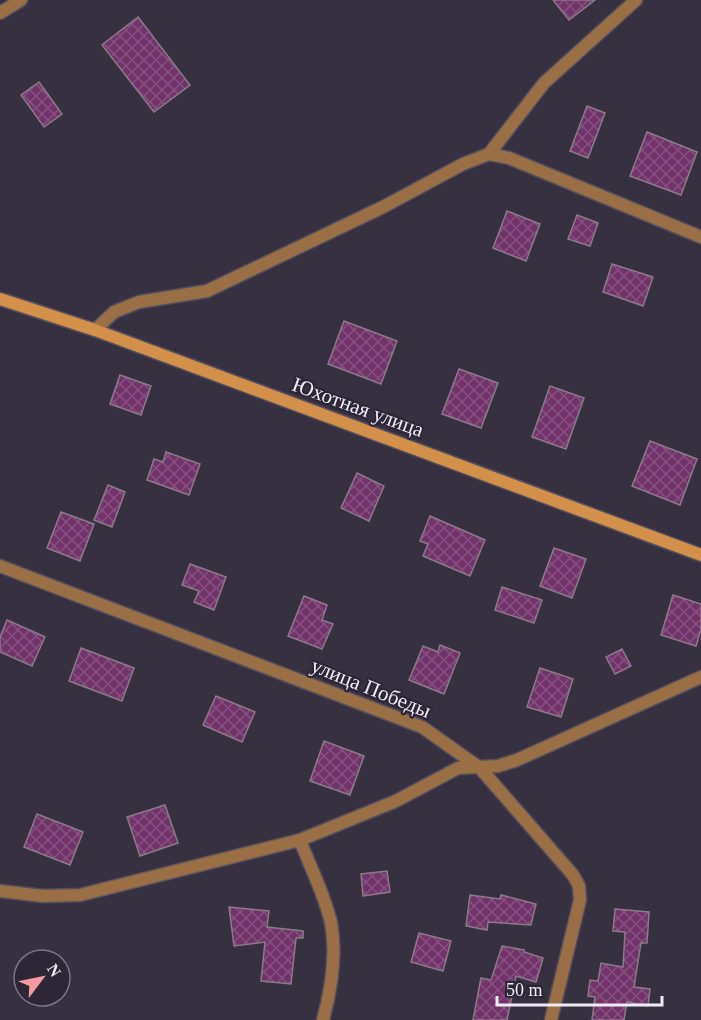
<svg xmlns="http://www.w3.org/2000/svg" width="701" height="1020" viewBox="0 0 701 1020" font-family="'Times New Roman',serif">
  <defs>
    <pattern id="building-cross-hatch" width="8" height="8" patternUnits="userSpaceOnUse" patternTransform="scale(1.5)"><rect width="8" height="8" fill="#72336a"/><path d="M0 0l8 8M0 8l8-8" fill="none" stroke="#865180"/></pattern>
  </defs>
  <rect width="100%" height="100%" fill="#363040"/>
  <g fill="url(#building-cross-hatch)" stroke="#8b7a88" stroke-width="1.5">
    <path d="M553,0H595L569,20Z"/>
    <path d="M138,17L190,85L154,112L102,45Z"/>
    <path d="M39,82L62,114L44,127L21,95Z"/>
    <path d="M587,106L605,113L588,158L570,151Z"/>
    <path d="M647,132L697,152L681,195L630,176Z"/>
    <path d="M507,211L540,224L526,261L493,248Z"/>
    <path d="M577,215L598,223L590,246L568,239Z"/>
    <path d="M612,264L653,277L643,306L603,292Z"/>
    <path d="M344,321L397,341L381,384L328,364Z"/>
    <path d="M459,369L498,383L481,428L442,414Z"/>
    <path d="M120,375L151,386L141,415L110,404Z"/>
    <path d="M550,386L584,398L566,449L532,437Z"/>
    <path d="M650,441L697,459L680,505L632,486Z"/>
    <path d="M166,452L200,464L189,495L147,480L154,459L163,462Z"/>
    <path d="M357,473L384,486L369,521L341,508Z"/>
    <path d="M108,485L125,492L112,527L94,520Z"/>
    <path d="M61,512L94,524L80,561L47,548Z"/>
    <path d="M430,516L485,540L470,576L423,556L428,544L420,541Z"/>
    <path d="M554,548L586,559L572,598L540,586Z"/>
    <path d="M190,564L226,577L214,610L194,602L199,591L182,585Z"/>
    <path d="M502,587L542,600L534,623L495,610Z"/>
    <path d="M673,595L701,604V629L696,646L661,635Z"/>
    <path d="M304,596L327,605L322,620L333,624L322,649L288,636Z"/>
    <path d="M7,620L45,637L32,666L0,652V637Z"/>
    <path d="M440,645L460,653L444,694L409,680L423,646L438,652Z"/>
    <path d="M81,648L134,668L122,701L69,681Z"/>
    <path d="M622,649L631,666L615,674L606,657Z"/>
    <path d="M540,668L573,679L561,717L527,707Z"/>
    <path d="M216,696L255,712L242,742L203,725Z"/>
    <path d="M324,741L364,756L350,795L310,781Z"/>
    <path d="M165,805L178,843L140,856L127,817Z"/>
    <path d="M37,814L83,832L70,865L24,847Z"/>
    <path d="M387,871L390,892L363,896L361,874Z"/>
    <path d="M470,895L500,899L501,895L536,904L531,925L488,922L487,930L466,926Z"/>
    <path d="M229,907L269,911L267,927L303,931V938H296L291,984L261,981L265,942L234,946Z"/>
    <path d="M615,909L649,912L647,943H641L634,987L650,989L648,1006L627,1002L624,1020H592L595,997L588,996L590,980L598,981L601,963L623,967L625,932L613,931Z"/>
    <path d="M419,933L451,941L443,971L411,962Z"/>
    <path d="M502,946L524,950V952L543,958L536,982L516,976L507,1020H473L481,978L491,980Z"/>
  </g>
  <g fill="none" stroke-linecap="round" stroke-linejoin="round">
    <defs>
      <g id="street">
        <path d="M0,13L21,0"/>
        <path d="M489,154L544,83L636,0"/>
        <path d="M95,330L114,312L139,302L207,291L383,207L463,164L489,154L509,158L701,237"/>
        <path d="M0,566L422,727L480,768L573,875L579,886L580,900L551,1020"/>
        <path d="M300,840C310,867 325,895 331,923C337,954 331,990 323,1020"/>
        <path d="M0,891L43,896L80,895L300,840L396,801L458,768L498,766L517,760L701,677"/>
      </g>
      <path id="secondary" d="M0,299L95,330L701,555"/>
    </defs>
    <use href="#street" stroke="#544e5d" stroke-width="15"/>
    <use href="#secondary" stroke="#544e5d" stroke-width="15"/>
    <use href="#street" stroke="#9a6f46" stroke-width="12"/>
    <use href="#secondary" stroke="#d3904b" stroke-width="12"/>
  </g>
  <g text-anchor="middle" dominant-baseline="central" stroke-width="4.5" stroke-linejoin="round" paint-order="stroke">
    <g font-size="21" fill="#efebf6" stroke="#2c2636">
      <text transform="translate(358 407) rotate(20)">Юхотная улица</text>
      <text transform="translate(371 688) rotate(22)">улица Победы</text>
    </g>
  </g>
  <g transform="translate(42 978) rotate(58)"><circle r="28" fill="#2c2636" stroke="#7a7583" stroke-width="1.5"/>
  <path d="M0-4.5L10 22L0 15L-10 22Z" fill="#f49aa1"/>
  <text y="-9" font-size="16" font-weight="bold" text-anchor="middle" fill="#efebf6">N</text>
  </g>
  <path d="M497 996v9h165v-9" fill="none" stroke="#efebf6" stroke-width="3"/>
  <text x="506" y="996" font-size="18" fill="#efebf6" stroke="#2c2636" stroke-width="4.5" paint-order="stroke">50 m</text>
</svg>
